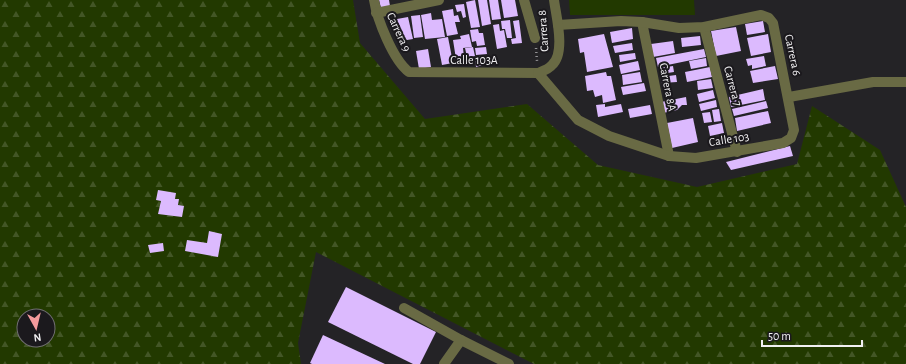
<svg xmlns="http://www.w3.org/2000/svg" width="906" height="364" viewBox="0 0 906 364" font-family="'Alegreya Sans',sans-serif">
  <defs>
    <pattern id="forest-firs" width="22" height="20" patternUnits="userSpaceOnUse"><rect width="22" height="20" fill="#223900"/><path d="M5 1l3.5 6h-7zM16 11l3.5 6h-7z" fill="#435626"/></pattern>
  </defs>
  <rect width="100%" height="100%" fill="#242326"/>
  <path fill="url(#forest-firs)" fill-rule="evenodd" d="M0,0H353L360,43L425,119L527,104L598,165L697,187L797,164L812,106L880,150L906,207V364H534L316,252L298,343L301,364H0ZM24,316H48V340H24Z"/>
  <path fill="#223900" d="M569,0H694L695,15H570Z"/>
  <g fill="#dcbafe">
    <path d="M379,0H389L390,6L381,8Z"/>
    <path d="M475,0L480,27L471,28L466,2Z"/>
    <path d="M478,0H487L491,24L482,26Z"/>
    <path d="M489,0H498L501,19L492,20Z"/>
    <path d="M501,0H515L518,16L504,18Z"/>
    <path d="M464,4L466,17L463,18L461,11L457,12L455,5Z"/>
    <path d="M453,9L454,16L458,15L460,22H455L458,34L447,36L442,11Z"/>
    <path d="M431,13L432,20L442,19L445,37L425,39L421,15Z"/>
    <path d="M420,15L423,37L414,38L411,16Z"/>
    <path d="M408,17L413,39L401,41L397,19Z"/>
    <path d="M510,20L512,38H507L505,29H502L501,21Z"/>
    <path d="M519,20L522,43L512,44L511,39L516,38L513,21Z"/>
    <path d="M763,21L765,32L747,35L745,24Z"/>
    <path d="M499,24L500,31L504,30L507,47L497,49L493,25Z"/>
    <path d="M736,27L741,51L716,56L711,31Z"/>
    <path d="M632,28L633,39L612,43L610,32Z"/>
    <path d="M478,29L479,33H483L485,45L477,46L476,41L472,42L470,30Z"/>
    <path d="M469,34L472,47L463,48L464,57L456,59L453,40L461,39L460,36Z"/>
    <path d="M604,34L613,67L587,72L584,52L580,53L578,39Z"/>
    <path d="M768,34L771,52L751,56L747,38Z"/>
    <path d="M700,36L701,45L682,47L681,38Z"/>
    <path d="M448,37L453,63L442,65L437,39Z"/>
    <path d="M673,41L675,53L653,57L651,44Z"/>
    <path d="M632,43L633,50L615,53L613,46Z"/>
    <path d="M473,47L475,56L467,57L465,48Z"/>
    <path d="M486,47L487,54L476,55L475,48Z"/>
    <path d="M428,49L431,67L419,69L416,51Z"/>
    <path d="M704,49L706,57L658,67L656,58Z"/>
    <path d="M635,53L636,59L620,62L619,55Z"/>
    <path d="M481,56L479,62L482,61V65L476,67L475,57Z"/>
    <path d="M764,56L766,66L752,69V65L748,66L746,59Z"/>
    <path d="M706,58L707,66L691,69L689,61Z"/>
    <path d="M638,61L640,70L621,74L619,65Z"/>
    <path d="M673,66L674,72L661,74L660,68Z"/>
    <path d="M775,66L778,79L753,83L750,71Z"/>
    <path d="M710,67L712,77L687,82L685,72Z"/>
    <path d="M606,72L607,76H611L616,100L603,103L602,95L595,97L593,90L587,91L585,76Z"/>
    <path d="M640,72L642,82L623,85L622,75Z"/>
    <path d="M676,75L677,82L662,83L661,77Z"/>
    <path d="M711,79L713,88L698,90L697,81Z"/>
    <path d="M644,83L646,91L623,95L621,87Z"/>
    <path d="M763,89L765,100L731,107L729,97Z"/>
    <path d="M713,90L715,98L699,102L697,94Z"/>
    <path d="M686,97L687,105H682L677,110L663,113L661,102Z"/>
    <path d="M716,100L717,107L701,111L699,104Z"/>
    <path d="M766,101L768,108L734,116L732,109Z"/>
    <path d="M605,104V107L621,104L623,112L598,117L596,105Z"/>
    <path d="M650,105L652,114L630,118L628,109Z"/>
    <path d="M719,109L721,121L714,122L712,110Z"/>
    <path d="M768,111L771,123L737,131L735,118Z"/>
    <path d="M710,112L712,122L704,123L702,113Z"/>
    <path d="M693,118L698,142L672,148L667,123Z"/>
    <path d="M722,123L724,133L710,136L708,126Z"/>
    <path d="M790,146L793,156L731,170L726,162Z"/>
    <path d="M158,190L176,193L175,199H179L178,205L184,206L182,217L158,214L161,201L156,200Z"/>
    <path d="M209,231L222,234L218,257L185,251L187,240L207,243Z"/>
    <path d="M163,243L164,251L150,253L148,245Z"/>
    <path d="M346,287L436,332L420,364H413L328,322Z"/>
    <path d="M323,335L385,364H312L310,363Z"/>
  </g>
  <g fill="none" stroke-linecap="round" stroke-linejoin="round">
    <path stroke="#939295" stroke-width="2.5" stroke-dasharray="1 3" stroke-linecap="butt" d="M536,48L537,61"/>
    <g stroke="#696a44" stroke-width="10">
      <path d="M374,0C377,19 393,60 409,72L538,73"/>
      <path d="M524,0L535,38"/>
      <path d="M376,13L439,0"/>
      <path d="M642,22L669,156"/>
      <path d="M704,27L737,152"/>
      <path d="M538,73L578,120L609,136L669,156L696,158L783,143L791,138L794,130L773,23L769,18L761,15L704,27L679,28L642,22L621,21L558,25"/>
      <path d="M538,73C543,71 549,69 552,65C566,53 556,16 554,0"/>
      <path d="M789,97L873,82H906"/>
      <path d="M404,308L461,340L509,364"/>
      <path d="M444,364L461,340"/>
    </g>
  </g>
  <g text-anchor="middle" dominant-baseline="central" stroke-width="4" stroke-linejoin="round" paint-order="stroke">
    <g font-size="12" fill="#f1f0f2" stroke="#1b191d">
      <text transform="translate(543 31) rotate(-94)">Carrera 8</text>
      <text transform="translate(399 32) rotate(65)">Carrera 9</text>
      <text transform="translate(793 55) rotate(78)">Carrera 6</text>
      <text x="474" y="60">Calle 103A</text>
      <text transform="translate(733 86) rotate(75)">Carrera 7</text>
      <text transform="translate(668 87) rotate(79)">Carrera 8A</text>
      <text transform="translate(729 139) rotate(-9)">Calle 103</text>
    </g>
  </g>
  <g transform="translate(36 328) rotate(172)"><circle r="19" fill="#1b191d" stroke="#716f72"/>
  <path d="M0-3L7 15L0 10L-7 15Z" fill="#f59b9c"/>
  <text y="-6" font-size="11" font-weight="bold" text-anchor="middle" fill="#f1f0f2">N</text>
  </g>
  <path d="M762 340v6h100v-6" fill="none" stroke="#f1f0f2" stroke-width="2"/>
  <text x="768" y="340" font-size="12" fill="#f1f0f2" stroke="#1b191d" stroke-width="3" paint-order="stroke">50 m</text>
</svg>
